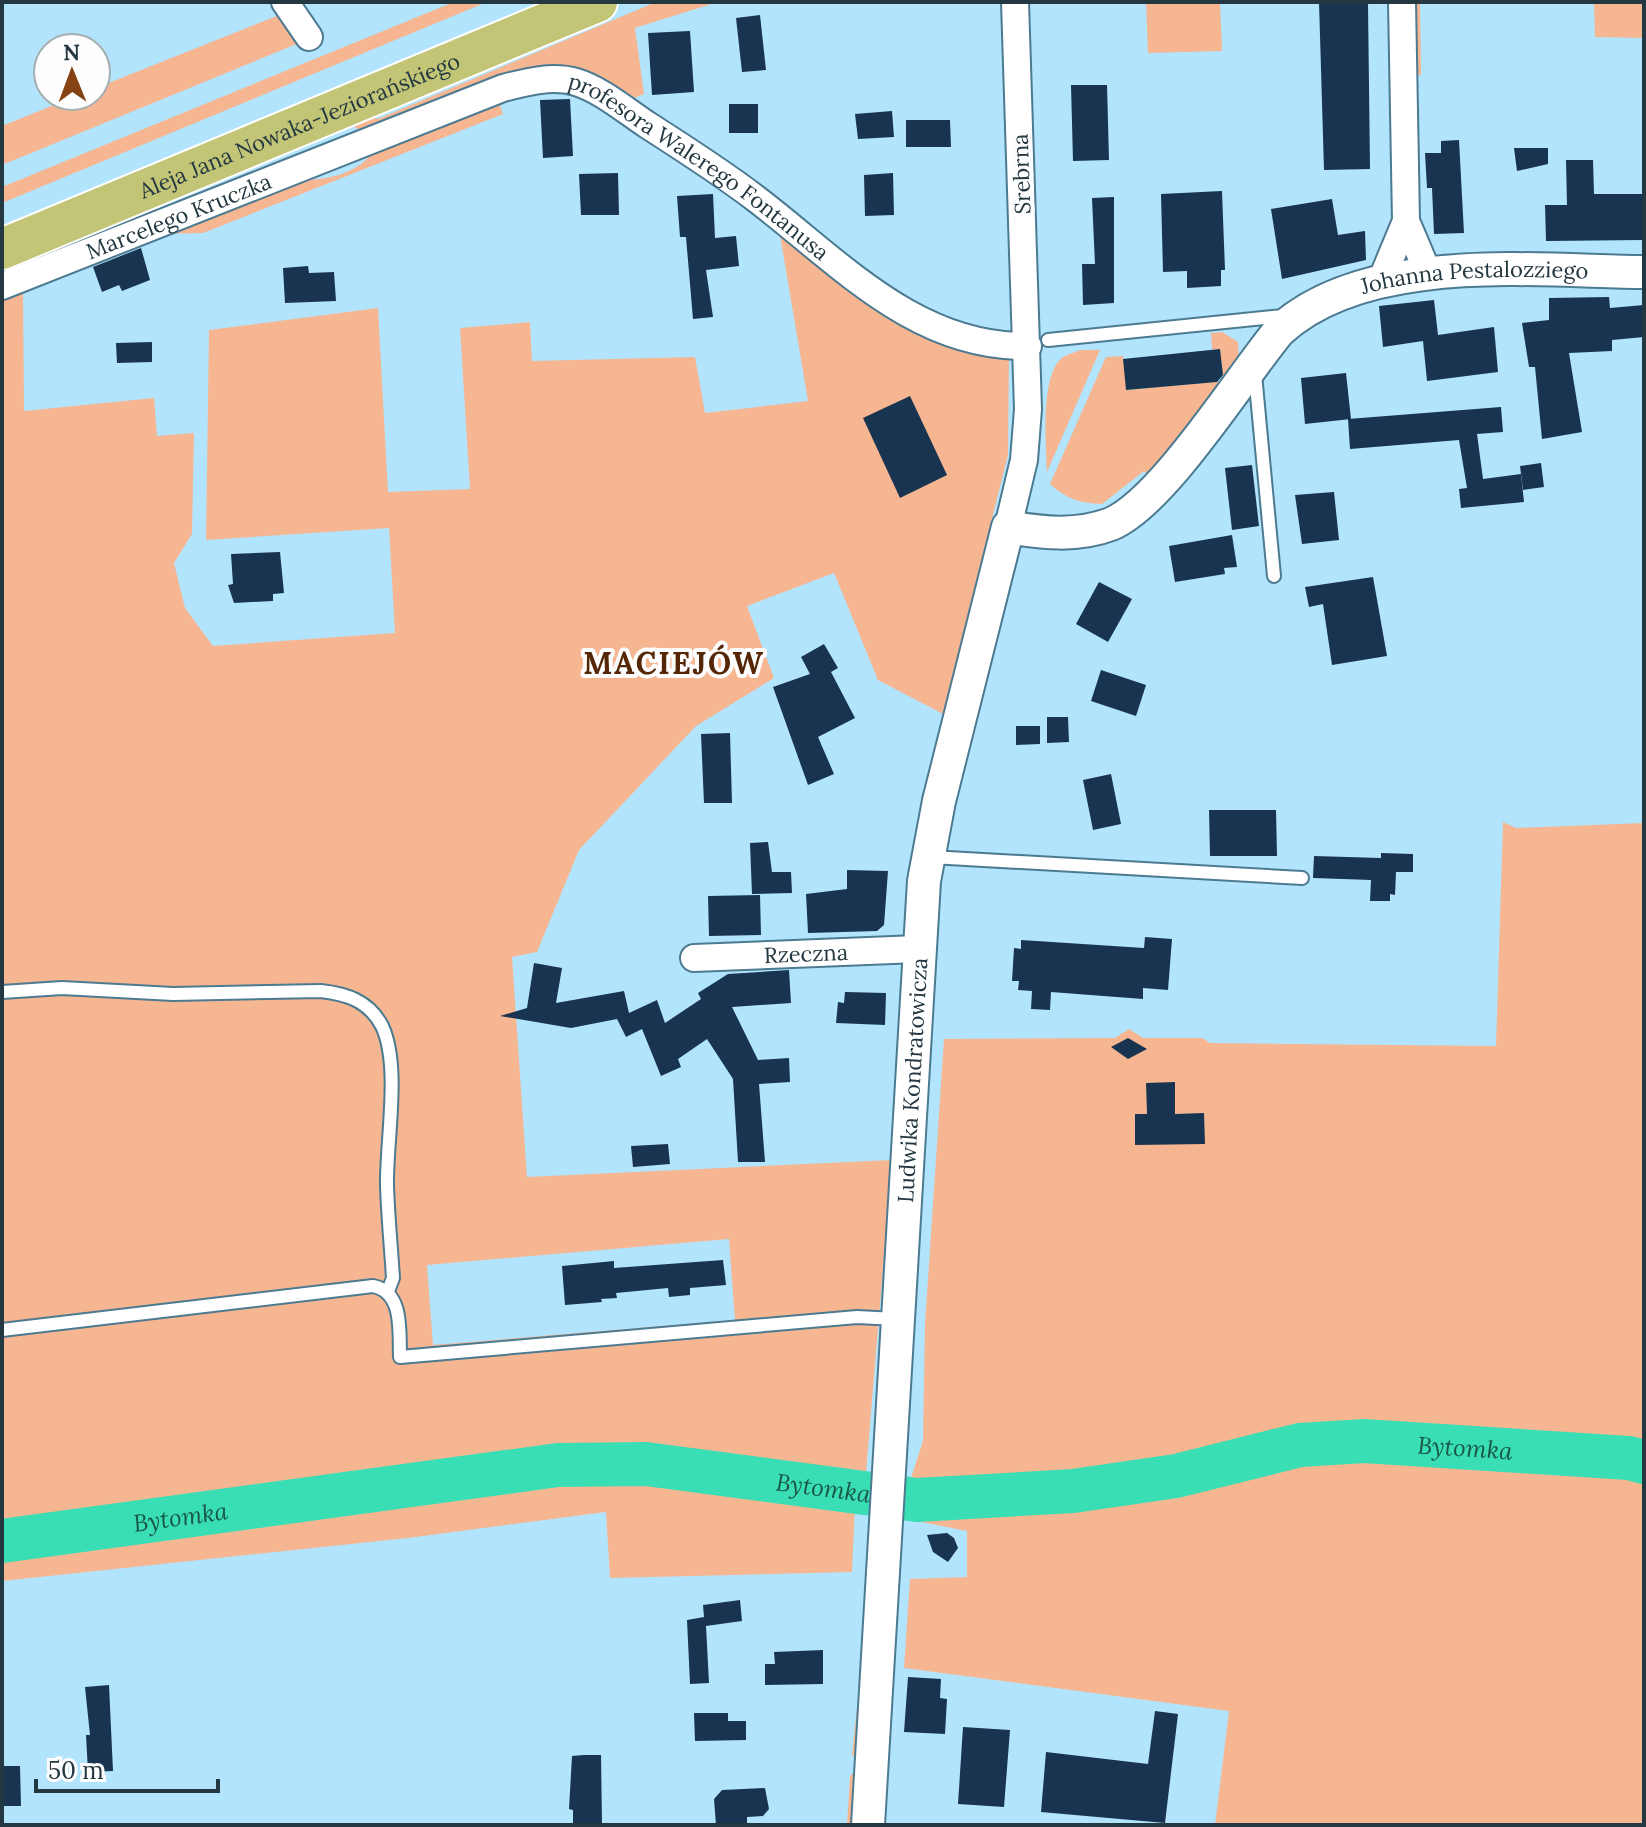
<svg xmlns="http://www.w3.org/2000/svg" width="1646" height="1827" viewBox="0 0 1646 1827" font-family="Lora,serif">
  <rect width="100%" height="100%" fill="#b3e4fd"/>
  <g fill="#f6b691" fill-rule="evenodd">
    <path d="M454,2H487L2,203V187Z"/>
    <path d="M656,2H718L635,28L644,94L626,101L579,76L368,136L352,125L375,116L378,119Z"/>
    <path d="M1146,2H1220L1222,51L1148,53Z"/>
    <path d="M1412,2H1420L1421,75L1414,76Z"/>
    <path d="M1594,2H1644V38L1595,37Z"/>
    <path d="M279,15L299,43L2,165V126L76,96H96V88Z"/>
    <path d="M498,100L503,114L203,233L157,234L301,180C329,180 360,173 375,149Z"/>
    <path d="M780,235L869,300L1009,356L1008,455L943,714L878,680L834,573L747,606L774,678L696,726L579,850L537,952L512,957L527,1177L892,1160L866,1473L632,1449H584L152,1511L2,1527V296L23,286L24,411L154,398L157,436L194,433L192,534L174,563L185,608L213,646L395,633L389,528L206,540L209,330L378,308L388,492L470,489L460,328L530,322L532,361L695,357L705,413L808,401ZM729,1239L735,1320L433,1345L427,1265Z"/>
    <path d="M1222,332L1238,342L1239,362L1149,477L1144,471L1102,504C1079,503 1067,499 1050,484L1106,357L1123,356L1127,390L1223,381L1220,350L1212,349L1211,333Z"/>
    <path d="M1081,350H1100L1047,472C1046,444 1041,384 1058,362C1063,355 1073,353 1081,350Z"/>
    <path d="M1503,822L1516,828L1644,823V1447L1574,1433L1349,1422L1276,1431L1132,1464L1015,1484H909L923,1441L925,1324L944,1039L1115,1038L1129,1029L1143,1038H1202L1210,1043L1496,1046Z"/>
    <path d="M1383,1457L1579,1470L1644,1480V1825H1215L1229,1711L904,1668L910,1579L967,1577V1531L911,1520V1512L1080,1503L1161,1491L1295,1461Z"/>
    <path d="M653,1478L855,1503L852,1572L610,1578L606,1512L408,1538L2,1581V1553L382,1506L537,1481Z"/>
    <path d="M861,1668L859,1755L852,1756Z"/>
    <path d="M853,1773L857,1825H847L850,1776Z"/>
  </g>
  <g fill="none" stroke-linecap="round" stroke-linejoin="round">
    <path stroke="#3adeb4" stroke-width="44" id="s1" d="M2,1541L558,1465L646,1464L917,1500L1073,1491L1176,1476L1300,1445L1364,1441L1629,1458L1644,1462"/>
  </g>
  <g fill="#183450">
    <path d="M1319,2L1368,4L1370,169L1324,170Z"/>
    <path d="M760,15L766,70L742,72L736,18Z"/>
    <path d="M690,31L694,92L652,95L648,33Z"/>
    <path d="M1071,85H1107L1109,160L1073,161Z"/>
    <path d="M570,99L573,156L543,158L540,100Z"/>
    <rect x="729" y="104" width="29" height="29"/>
    <path d="M892,111L894,137L858,139L855,114Z"/>
    <path d="M906,120H950L951,147H906Z"/>
    <path d="M1459,140L1464,233L1434,234L1432,188H1427L1425,153H1441V141Z"/>
    <path d="M1514,148H1548V164L1517,171Z"/>
    <path d="M1566,160H1593L1594,194H1644V240L1546,241L1545,205H1567Z"/>
    <path d="M618,173L619,215H581L579,174Z"/>
    <path d="M893,173L894,215L865,216L864,175Z"/>
    <path d="M1222,191L1225,270H1221V286L1187,288V271L1163,272L1161,194Z"/>
    <path d="M713,194L715,238L736,236L739,266L706,270L713,317L693,319L686,237H680L677,196Z"/>
    <path d="M1114,197V303L1083,305L1082,264H1095L1092,198Z"/>
    <path d="M1332,199L1338,235L1365,231L1366,260L1282,279L1271,209Z"/>
    <path d="M141,248L150,280L122,291L119,285L102,292L93,267Z"/>
    <path d="M308,266L309,273L334,272L336,301L285,303L283,268Z"/>
    <path d="M1609,297L1610,308L1644,305V337L1612,340V351L1569,353L1582,432L1542,439L1535,367H1529L1522,323L1549,320V298Z"/>
    <path d="M1434,300L1438,335L1494,327L1498,372L1427,381L1423,341L1383,347L1379,306Z"/>
    <path d="M152,342V362L117,363L116,343Z"/>
    <path d="M1220,349L1223,375L1217,382L1126,390L1123,359Z"/>
    <path d="M1346,373L1351,419L1305,424L1301,378Z"/>
    <path d="M910,396L947,475L900,498L863,418Z"/>
    <path d="M1501,407L1503,432L1477,434L1483,479L1521,474L1524,502L1461,508L1459,489L1467,488L1459,440L1350,449L1348,419Z"/>
    <path d="M1541,463L1544,487L1523,490L1520,466Z"/>
    <path d="M1252,465L1259,526L1232,530L1225,468Z"/>
    <path d="M1334,492L1339,540L1302,544L1295,495Z"/>
    <path d="M1232,535L1237,567L1224,568L1225,574L1175,582L1169,546Z"/>
    <path d="M280,552L284,593L273,594V601L234,603L228,585L233,584L231,554Z"/>
    <path d="M1373,577L1387,656L1332,665L1323,604L1309,607L1305,587Z"/>
    <path d="M1099,582L1132,599L1108,642L1076,624Z"/>
    <path d="M824,644L838,668L831,672L855,718L818,737L834,774L808,785L773,687L810,674L801,657Z"/>
    <path d="M1101,670L1146,685L1136,716L1091,701Z"/>
    <path d="M1047,717H1068L1069,742L1047,743Z"/>
    <path d="M1016,726H1040V744L1016,745Z"/>
    <path d="M730,733L732,803H704L701,734Z"/>
    <path d="M1111,774L1121,824L1093,830L1083,780Z"/>
    <path d="M1209,810H1276L1277,856H1210Z"/>
    <path d="M768,842L772,872H791L792,893L752,894L750,843Z"/>
    <path d="M1381,853L1413,854V872H1396L1395,895L1390,894V901H1370L1371,880L1313,878L1314,856L1381,858Z"/>
    <path d="M847,870L888,871L884,925L877,931L808,933L806,894L847,889Z"/>
    <path d="M760,895L761,935L709,936L708,896Z"/>
    <path d="M1145,937L1172,939L1168,990L1143,988V999L1051,992L1050,1010L1031,1009L1032,991L1018,990L1019,981H1012L1014,948L1021,949V940L1144,948Z"/>
    <path d="M534,963L562,968L556,1003L624,991L629,1013L657,1000L665,1023L701,999L698,993L728,974L789,970L791,1003L732,1007L758,1060L789,1058L790,1082L759,1084L765,1162H738L733,1079L707,1039L678,1059L681,1067L661,1076L642,1029L626,1037L617,1019L571,1028L500,1016L527,1008Z"/>
    <path d="M845,992L886,993L885,1025L836,1023L838,1002L844,1003Z"/>
    <path d="M1128,1038L1147,1049L1128,1059L1111,1047Z"/>
    <path d="M1175,1082V1114L1204,1113L1205,1144L1135,1145V1114H1147L1146,1083Z"/>
    <path d="M668,1144L670,1164L633,1167L631,1146Z"/>
    <path d="M723,1260L726,1285L690,1288V1295L669,1297L668,1288L616,1293L617,1298L601,1299L602,1302L565,1305L562,1266L614,1261V1268Z"/>
    <path d="M947,1533L954,1538L958,1548L948,1562L933,1552L927,1535Z"/>
    <path d="M740,1600L742,1621L706,1626L709,1683L690,1684L687,1620L704,1617L703,1605Z"/>
    <path d="M823,1650V1684L765,1685V1664H775L774,1652Z"/>
    <path d="M908,1677L941,1679L940,1698L947,1699L945,1734L904,1732Z"/>
    <path d="M109,1685L113,1771L88,1772L86,1735H90L85,1687Z"/>
    <path d="M1155,1711L1178,1714L1165,1823L1041,1812L1046,1752L1148,1764Z"/>
    <path d="M694,1713H728V1721H746V1740L695,1741Z"/>
    <path d="M963,1727L1010,1730L1004,1807L958,1804Z"/>
    <path d="M584,1755H601L602,1825H573V1810L569,1809L572,1756Z"/>
    <path d="M2,1766H20L21,1806H2Z"/>
    <path d="M765,1788L769,1809L763,1816L747,1817V1825H716L714,1799L722,1790Z"/>
  </g>
  <g fill="none" stroke-linecap="round" stroke-linejoin="round">
    <defs>
      <g id="service">
        <path d="M1048,340L1283,316"/>
        <path d="M1255,374L1274,576"/>
        <path d="M931,857L1302,878"/>
        <path d="M2,992L62,988L173,994L321,991C347,994 369,1001 382,1026C401,1066 386,1141 387,1186C388,1216 391,1247 393,1278L388,1291"/>
        <path d="M2,1330L373,1286C404,1292 399,1332 400,1357L857,1317L896,1319"/>
      </g>
      <g id="minor">
        <path d="M285,2L309,37"/>
        <path d="M1402,2L1406,221L1428,273"/>
        <path d="M1381,281L1406,221"/>
        <path id="s2" d="M2,286L503,88C526,82 552,75 576,82C602,90 626,111 649,126C685,149 721,172 755,198C838,261 915,348 1028,346"/>
        <path d="M1008,527L1024,460L1028,409L1015,2"/>
        <path id="s3" d="M694,958L918,949"/>
      </g>
      <g id="tertiary">
        <path id="s4" d="M868,1825L924,881L939,801L1008,527C1042,533 1077,537 1111,524C1163,502 1240,378 1279,331C1365,251 1535,271 1644,272"/>
      </g>
      <g id="primary">
        <path id="s5" d="M2,249L597,2"/>
      </g>
    </defs>
    <use href="#service" stroke="#4c7a91" stroke-width="16"/>
    <use href="#minor" stroke="#4c7a91" stroke-width="30"/>
    <use href="#tertiary" stroke="#4c7a91" stroke-width="36"/>
    <use href="#primary" stroke="#fff" stroke-width="44"/>
    <use href="#service" stroke="#fff" stroke-width="12"/>
    <use href="#minor" stroke="#fff" stroke-width="26"/>
    <use href="#tertiary" stroke="#fff" stroke-width="32"/>
    <use href="#primary" stroke="#c2c476" stroke-width="40"/>
  </g>
  <g text-anchor="middle" dominant-baseline="central" stroke-width="8" stroke-linejoin="round" paint-order="stroke">
    <g font-size="22" fill="#243842" stroke="#fdfdfd">
      <text stroke="none"><textPath href="#s5" startOffset="322">Aleja Jana Nowaka-Jeziorańskiego</textPath></text>
      <text stroke="none"><textPath href="#s2" startOffset="762">profesora Walerego Fontanusa</textPath></text>
      <text transform="translate(1021 174) rotate(-92)">Srebrna</text>
      <text stroke="none"><textPath href="#s2" startOffset="190">Marcelego Kruczka</textPath></text>
      <text stroke="none"><textPath href="#s4" startOffset="1880">Johanna Pestalozziego</textPath></text>
      <text stroke="none"><textPath href="#s3" startOffset="112">Rzeczna</textPath></text>
      <text stroke="none"><textPath href="#s4" startOffset="746">Ludwika Kondratowicza</textPath></text>
    </g>
    <g font-size="24" font-style="italic" fill="#195847" stroke="#fdfdfd">
      <text stroke="none"><textPath href="#s1" startOffset="1476">Bytomka</textPath></text>
      <text stroke="none"><textPath href="#s1" startOffset="828">Bytomka</textPath></text>
      <text stroke="none"><textPath href="#s1" startOffset="180">Bytomka</textPath></text>
    </g>
    <g font-size="30" font-weight="bold" letter-spacing="2" fill="#542605" stroke="#fdfdfd">
      <text x="674" y="663">MACIEJÓW</text>
    </g>
  </g>
  <rect width="1646" height="1827" fill="none" stroke="#243842" stroke-width="8"/>
  <g transform="translate(72 72) rotate(359)"><circle r="38" fill="#fdfdfd" stroke="#a6aeb2" stroke-width="2"/>
  <path d="M0-6L14 30L0 20L-14 30Z" fill="#854213"/>
  <text y="-12" font-size="22" font-weight="bold" text-anchor="middle" fill="#243842">N</text>
  </g>
  <path d="M36 1779v12h182v-12" fill="none" stroke="#243842" stroke-width="4"/>
  <text x="48" y="1779" font-size="24" fill="#243842" stroke="#fdfdfd" stroke-width="6" paint-order="stroke">50 m</text>
</svg>
